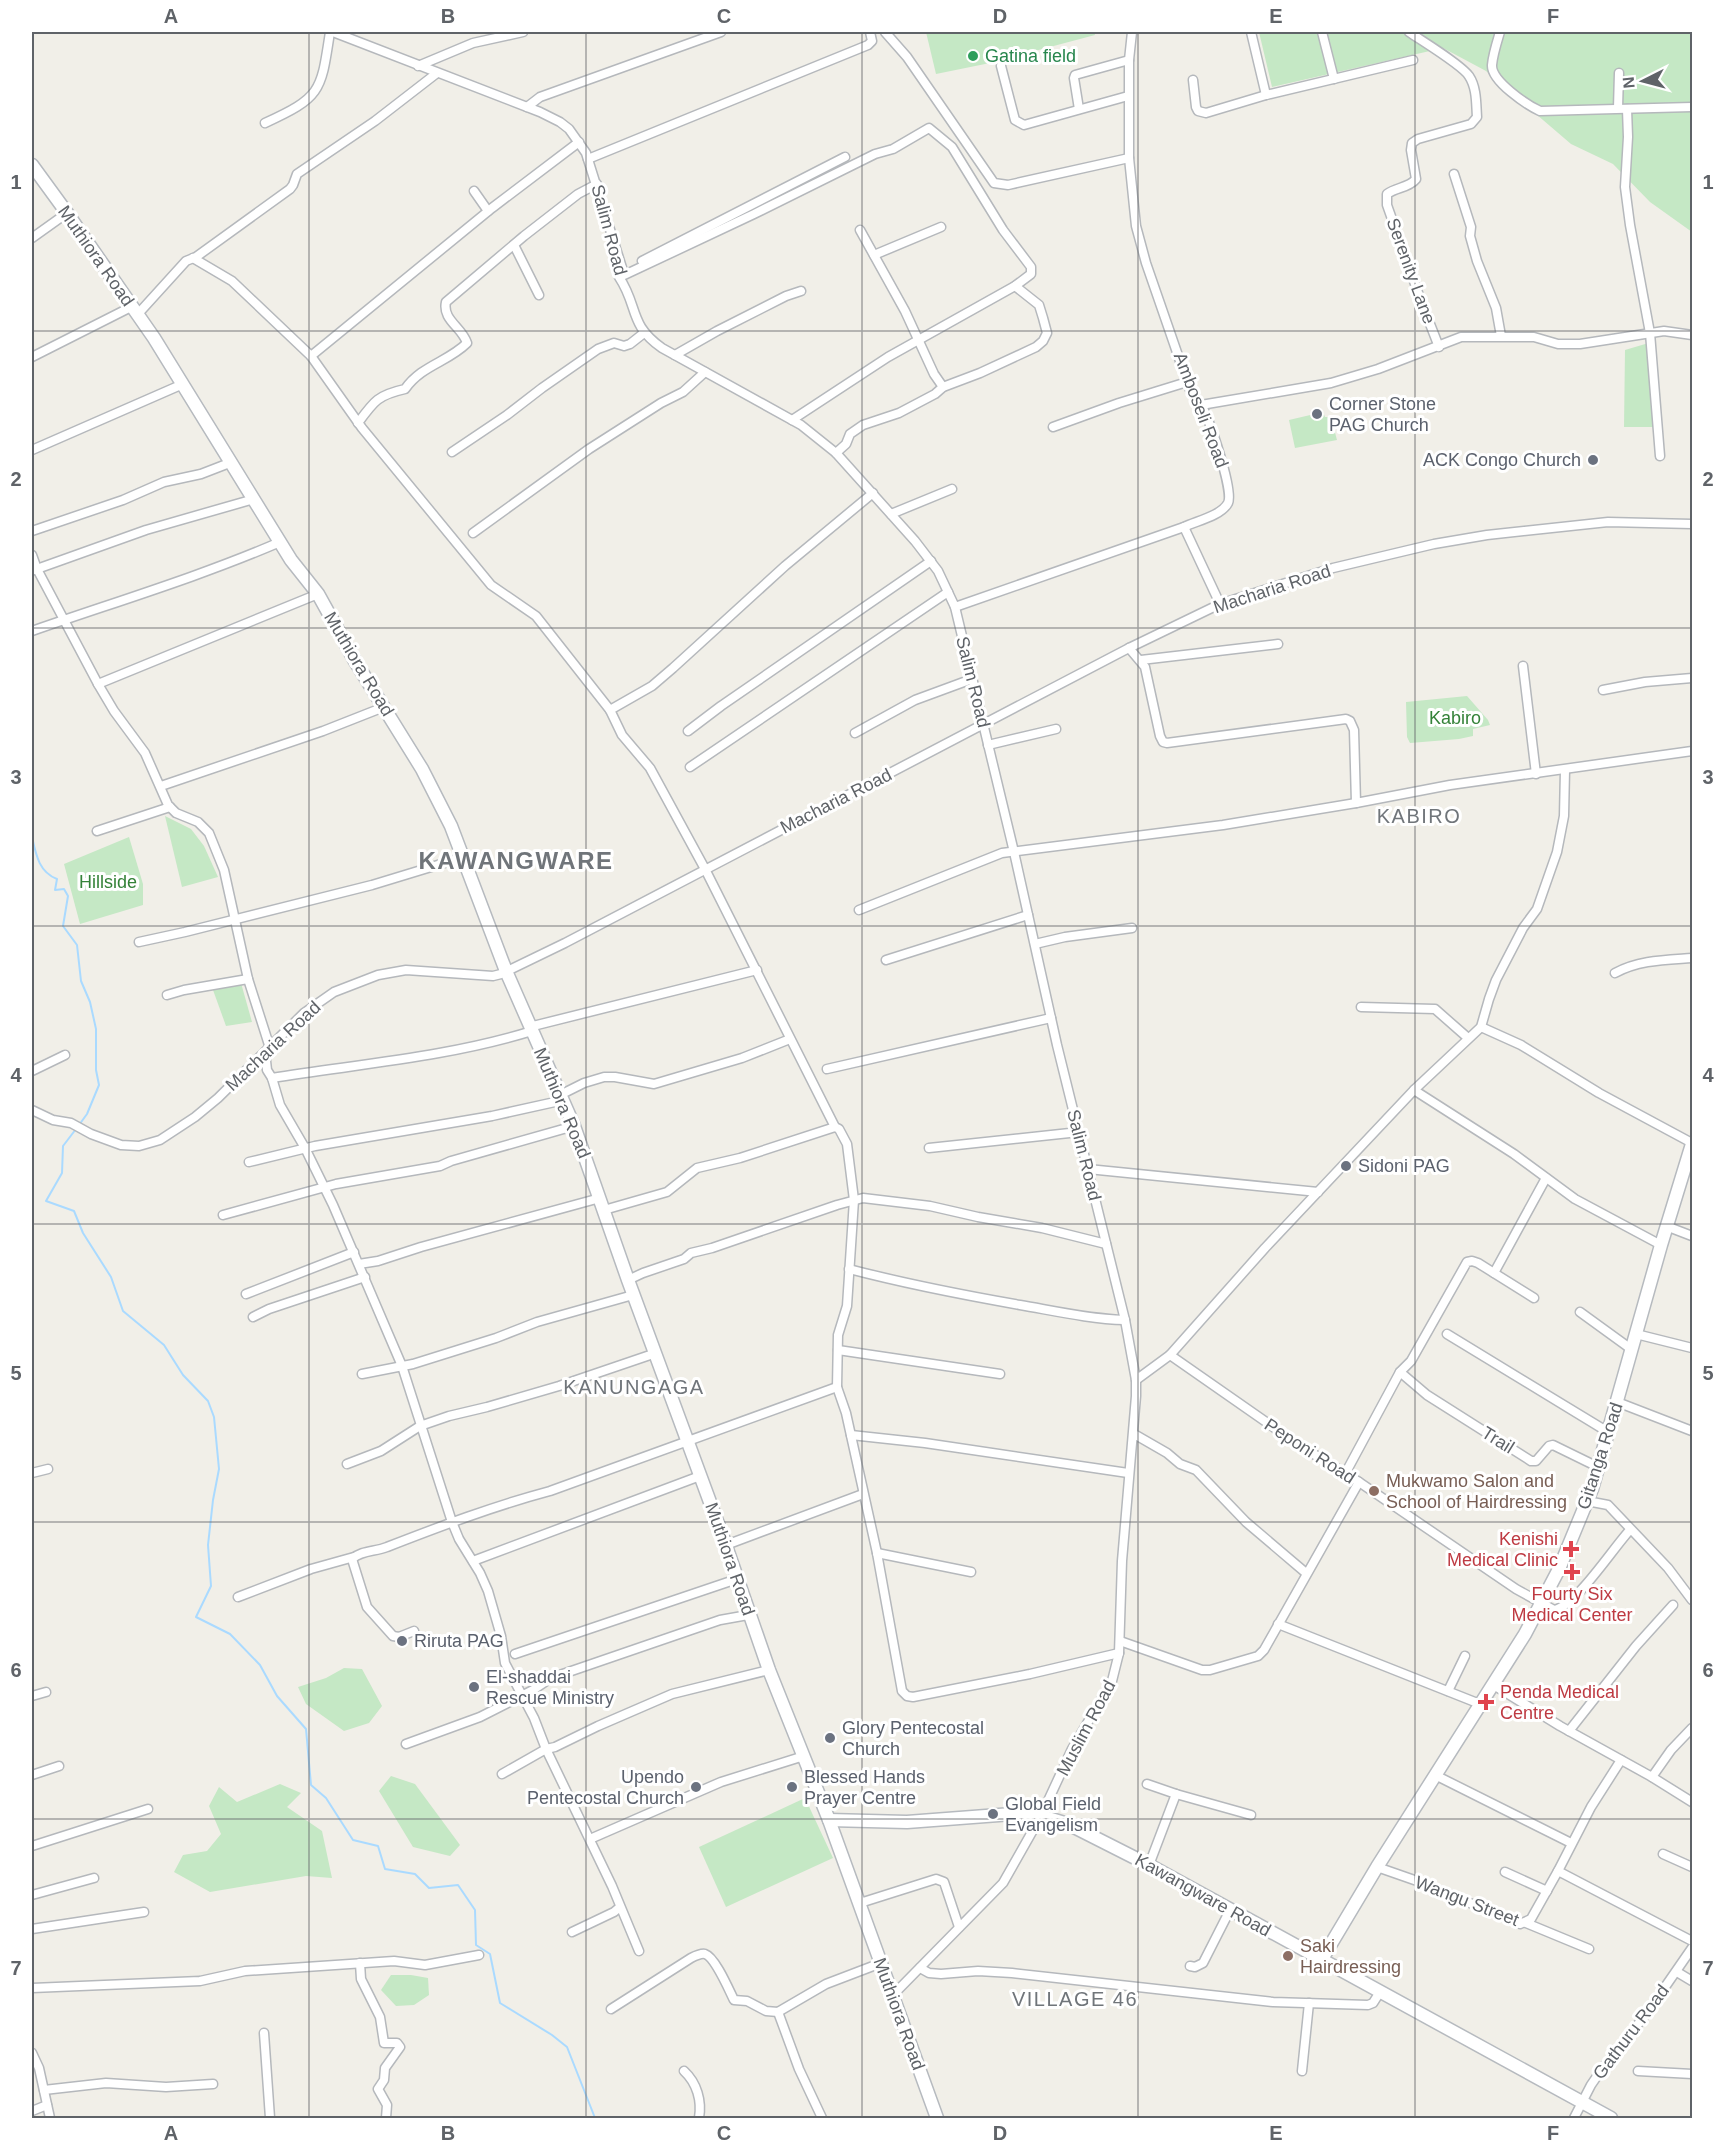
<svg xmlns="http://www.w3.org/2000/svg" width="1724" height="2150" viewBox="0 0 1724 2150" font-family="Helvetica,sans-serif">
  <rect width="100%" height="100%" fill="#f1efe8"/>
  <g fill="#c5e8c5">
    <path d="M926,32H1094L1095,35L990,63L936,74Z"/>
    <path d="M1259,32H1692V232L1650,202L1613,164L1571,144L1486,71L1443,48L1272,87Z"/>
    <path d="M1652,342L1662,427H1624L1625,350Z"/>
    <path d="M1323,412L1325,417H1331L1337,440L1295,448L1289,420Z"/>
    <path d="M1467,696L1488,720L1490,725L1473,729V736L1459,739L1410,743L1407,737L1406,702Z"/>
    <path d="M165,816L191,829L204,846L218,877L182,887Z"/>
    <path d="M129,837L143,884V905L80,924L64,864Z"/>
    <path d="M241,983L252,1022L226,1026L213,990Z"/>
    <path d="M344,1668L362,1669L382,1706L369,1723L344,1731L306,1704L298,1687L326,1678Z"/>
    <path d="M391,1776L415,1784L460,1845L450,1856L413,1847L379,1791Z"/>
    <path d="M280,1784L301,1793L287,1807L322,1831L332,1878L306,1876L210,1892L174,1872L183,1855L207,1851L221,1834L209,1806L219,1787L237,1802Z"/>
    <path d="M805,1798L833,1858L726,1907L699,1847Z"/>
    <path d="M391,1975H411L428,1978L429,1995L414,2005L396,2006L381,1990Z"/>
  </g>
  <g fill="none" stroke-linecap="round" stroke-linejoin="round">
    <g stroke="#aadaff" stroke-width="2">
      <path d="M32,837C36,855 39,872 57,879L55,890L64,889L68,896L63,926L77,945L81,981L90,1002L96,1029V1070L99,1085L87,1114L79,1125"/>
      <path d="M76,1129L63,1146L62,1173L46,1201L74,1211L83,1233L111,1277L123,1311L164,1345L183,1375L208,1401L214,1417L219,1469L213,1500L208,1545L211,1586L196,1617L230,1634L260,1665L277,1696L306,1729L311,1785L326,1798L353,1840L378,1846L385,1869L415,1874L429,1888L458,1885L475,1910L476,1945L490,1954L500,2003L552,2035L567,2047L595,2118"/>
    </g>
    <defs>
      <g id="street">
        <path d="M333,32L540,112L560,122L569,129L586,153L623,271L619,277C639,307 628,324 662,348L801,425L836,453L915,541L938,571L955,607L1014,852L1057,1045L1125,1320L1136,1380V1396L1122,1561L1119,1653L1112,1681L1072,1749L1041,1816L1003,1883L892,1996"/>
        <path d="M885,32L907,57L994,183L1008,185L1129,158"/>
        <path d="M1251,32L1266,95"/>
        <path d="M1322,32L1334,79"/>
        <path d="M1409,32C1422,41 1462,65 1469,76C1477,88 1476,104 1477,117L1471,124L1418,139L1412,143L1411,150L1416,179C1409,188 1396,187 1387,194V205L1421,301L1439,347"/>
        <path d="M1500,32C1497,42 1493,54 1492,65C1491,81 1527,105 1540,111L1692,107"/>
        <path d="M418,66L473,43L523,32"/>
        <path d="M1001,66L1015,120L1024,125L1128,96"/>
        <path d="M1193,80L1196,107L1198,111L1206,113L1266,95L1413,60"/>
        <path d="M527,107L540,97L721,32"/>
        <path d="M1618,108L1619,73"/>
        <path d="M1079,109L1074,78L1075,75L1129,60"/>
        <path d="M1627,109L1628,137L1625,187L1630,225L1650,333L1660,456"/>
        <path d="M265,123C322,97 321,91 330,32"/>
        <path d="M588,159L868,45L872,41L870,32"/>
        <path d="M1454,174L1471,227L1470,236L1477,261L1496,308L1501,336"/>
        <path d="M474,191L488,211"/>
        <path d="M860,230L905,311L934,374L943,387"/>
        <path d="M32,238L67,213"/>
        <path d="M514,245L539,295"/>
        <path d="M874,255L941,227"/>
        <path d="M193,258L232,281L311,356L362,428L491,585L536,616L610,710L652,686L673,668L785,566L873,493"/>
        <path d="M642,261L845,157"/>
        <path d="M620,277L754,214L875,154L893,149L929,128L952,147L1003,230L1031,267V274L1015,286L888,357L792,420"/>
        <path d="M137,315L186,261L196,257L290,189L293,185L297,174L375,121L437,73"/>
        <path d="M675,355L717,331L786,296L801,291"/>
        <path d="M311,356L492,208L579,142"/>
        <path d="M32,357L131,307"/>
        <path d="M1201,405L1331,383L1378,369L1461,337H1534L1558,344H1580L1664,331L1692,335"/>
        <path d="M358,423C374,401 378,395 405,389C422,365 448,362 467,343C462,327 442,320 446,302L524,236L578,194L597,184"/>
        <path d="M1053,427L1119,403L1187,382"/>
        <path d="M32,450L183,384"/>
        <path d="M452,452L507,415L542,388L598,349L614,343L624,346L630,344L644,333"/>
        <path d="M836,453L846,444L850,434L863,425L899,413L935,394L943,387L980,373L1036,347L1043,341L1047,333L1043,318L1039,305L1015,286"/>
        <path d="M891,514L952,489"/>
        <path d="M1184,527L1220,604"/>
        <path d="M32,531L123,500L164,482L201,474L232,462"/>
        <path d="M473,533L589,449L661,403L683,392L705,372"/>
        <path d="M32,555L37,569L98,684L114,711L145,753L168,805L176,813L198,822L209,833L224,870L248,979L270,1048"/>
        <path d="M34,570L146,530L254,499"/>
        <path d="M955,607L1184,527C1196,521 1221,516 1228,503C1234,491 1209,418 1201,405C1198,400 1194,395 1190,390L1146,263L1136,226L1129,158V60L1132,32"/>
        <path d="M32,631C115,602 199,577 280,542"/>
        <path d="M1129,648L1145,667L1160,736L1163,742L1167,743L1346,719L1350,721L1354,730L1356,803L1450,785L1692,751"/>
        <path d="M1141,660L1278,644"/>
        <path d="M1523,666L1536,774"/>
        <path d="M98,684L318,594"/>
        <path d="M1603,690L1645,682L1692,678"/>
        <path d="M610,710L622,735L650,768L705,869L835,1127L839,1129L847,1144L854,1200L847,1306L838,1335L837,1387L846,1413L877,1553L902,1691L907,1696L913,1697L1030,1674L1119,1653"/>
        <path d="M688,731L721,706L931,561"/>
        <path d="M855,733L915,700L972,679"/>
        <path d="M988,745L1056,729"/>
        <path d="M690,767L948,592"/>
        <path d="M161,786L323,731L384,707"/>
        <path d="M97,831L170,807"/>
        <path d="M859,910L1002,853L1223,825L1356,803"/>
        <path d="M139,942L185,932L372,885L464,857"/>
        <path d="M1035,944L1065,937L1132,928"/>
        <path d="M886,960L1028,915"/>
        <path d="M1615,973C1639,960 1665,960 1692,958"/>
        <path d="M167,995L184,990L248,979"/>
        <path d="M1361,1007L1435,1009L1468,1038"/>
        <path d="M529,1027L757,970"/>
        <path d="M1481,1027L1521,1045L1599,1093L1692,1143"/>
        <path d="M265,1052L267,1070L272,1078L280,1105L305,1148L333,1205L402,1366L452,1522L459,1539L480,1573L488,1591L501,1636L505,1663L534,1718L546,1749L612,1886L639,1951"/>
        <path d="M827,1069L1051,1018"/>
        <path d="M32,1071L65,1055"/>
        <path d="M272,1078C359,1064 448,1057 532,1031"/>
        <path d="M1414,1090L1481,1027L1489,999L1496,980L1523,928L1537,909L1557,852L1564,816L1565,770"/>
        <path d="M562,1094L584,1083L604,1077H615L654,1084L742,1058L790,1039"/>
        <path d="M32,1110L53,1120L71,1123L91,1134L121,1145L139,1146L160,1140L195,1117L218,1098L304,1013L334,992L378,975L406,970L493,976L501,974L565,943L1129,648L1220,604L1333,568L1434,544L1487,535L1608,522L1692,524"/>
        <path d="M929,1148L1079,1132"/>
        <path d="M249,1162L315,1146L492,1116L564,1100"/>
        <path d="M1088,1169L1318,1192"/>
        <path d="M604,1210L667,1192L697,1168L740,1158L835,1127"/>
        <path d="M223,1215L336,1184L440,1166L451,1161L574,1126"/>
        <path d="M1666,1226L1692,1236"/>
        <path d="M359,1264L378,1261L421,1247L600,1198"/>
        <path d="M849,1269C906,1284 963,1295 1020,1305C1055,1311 1090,1319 1125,1320"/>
        <path d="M1494,1273L1546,1178"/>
        <path d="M628,1280L643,1273L684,1259L691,1253L712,1248L837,1205L863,1198L930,1206L978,1217L1042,1228L1106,1244"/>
        <path d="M246,1294L354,1252"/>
        <path d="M1580,1312L1631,1349"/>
        <path d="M253,1317L269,1309L365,1277"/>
        <path d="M1447,1334L1608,1432"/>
        <path d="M1636,1334L1692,1348"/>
        <path d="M838,1350L1000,1374"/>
        <path d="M1170,1355L1299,1445L1359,1482L1516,1589L1554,1610C1576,1606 1613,1548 1630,1530"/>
        <path d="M1400,1372L1427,1395L1531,1461H1536L1549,1446L1553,1445L1598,1467"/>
        <path d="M362,1374L413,1364L496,1338L537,1322L633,1295"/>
        <path d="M1136,1380L1170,1355L1265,1248L1414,1090L1514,1154L1575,1199L1661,1245"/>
        <path d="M1617,1402L1692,1431"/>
        <path d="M1134,1434L1167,1453L1180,1464L1196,1470L1246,1522L1306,1573"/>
        <path d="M851,1435L925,1443L1128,1473"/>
        <path d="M347,1464L381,1451L420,1426L449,1416L487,1407L559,1386L656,1353"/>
        <path d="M32,1473L48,1469"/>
        <path d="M1345,1474L1400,1372L1411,1361L1467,1262L1472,1261L1478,1263L1534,1298"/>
        <path d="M1587,1501L1608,1505L1668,1568L1692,1600"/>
        <path d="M726,1545L863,1494"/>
        <path d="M877,1553L971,1572"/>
        <path d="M473,1561L700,1476"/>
        <path d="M238,1597L311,1569L354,1557"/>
        <path d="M1278,1624L1480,1704"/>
        <path d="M414,1631L399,1637L393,1636L367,1607L352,1559C362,1550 375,1552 387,1547C441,1526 494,1506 550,1491L837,1387"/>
        <path d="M1120,1641L1202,1670H1210L1258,1656L1264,1650L1359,1482"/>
        <path d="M515,1654L737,1579"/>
        <path d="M1492,1684L1560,1726L1652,1777L1671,1750L1692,1728"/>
        <path d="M1448,1691L1465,1656"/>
        <path d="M32,1696L46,1692"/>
        <path d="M1569,1731L1636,1646L1673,1605"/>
        <path d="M406,1744L480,1717L533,1690L551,1678L720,1620L748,1615"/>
        <path d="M502,1774L546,1749L555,1747L598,1726L672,1694L769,1670"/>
        <path d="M32,1775L59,1766"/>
        <path d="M1435,1775L1571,1843"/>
        <path d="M1652,1777L1692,1802"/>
        <path d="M1147,1784L1176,1794L1149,1865"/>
        <path d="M1176,1794L1251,1815"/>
        <path d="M590,1839L721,1782L804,1756"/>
        <path d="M32,1846L148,1809"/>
        <path d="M1663,1854L1692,1867"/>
        <path d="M1377,1867L1420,1882L1520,1924L1531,1919L1558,1871L1692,1941"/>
        <path d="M1558,1871L1591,1807L1621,1760"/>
        <path d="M1505,1872L1547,1891"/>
        <path d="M32,1895L94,1878"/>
        <path d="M860,1903L936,1879L944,1882L959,1927"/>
        <path d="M1526,1923L1589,1949"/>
        <path d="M32,1929L144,1912"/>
        <path d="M572,1932L614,1912L620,1907"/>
        <path d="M360,1963L361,1979L380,2017L384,2043H397L400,2047L385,2068L384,2080L378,2089L387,2105L386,2118"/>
        <path d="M1190,1966L1195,1967L1203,1963L1230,1910"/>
        <path d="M920,1968L929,1973L941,1974L978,1971L1012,1973L1273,2002L1368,2005L1373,2003L1380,1992"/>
        <path d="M1677,1972L1692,1981"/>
        <path d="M32,1988L200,1981L245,1971L394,1961L425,1965L479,1955"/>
        <path d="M611,2009L691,1958C695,1956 701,1953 705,1954C715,1957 729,1990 734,2000L747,2001L766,2011L778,2012L826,1984L881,1963"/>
        <path d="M778,2012L799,2069L822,2118"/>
        <path d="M264,2033L270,2118"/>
        <path d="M32,2053L39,2068L50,2118"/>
        <path d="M684,2071C697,2083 702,2101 699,2118"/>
        <path d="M1302,2071L1309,2003"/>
        <path d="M1638,2071L1692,2074"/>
        <path d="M44,2090L106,2083L166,2087L213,2084"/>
        <path d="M32,2111L47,2105"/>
        <path d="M1574,2118L1591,2085L1602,2069L1647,2013L1692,1948"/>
      </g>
      <g id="secondary">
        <path d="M32,165L67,213L154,338L291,560L318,594L355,661L422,769L451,826L506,971L574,1126L628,1280L724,1540L769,1670L829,1820L937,2118"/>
        <path d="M829,1820L907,1822L1012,1814L1041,1816L1068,1824L1149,1865L1611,2118"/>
        <path d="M1322,1959L1377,1867L1525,1634L1559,1569L1592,1489L1661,1245L1692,1144"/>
      </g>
    </defs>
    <use href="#street" stroke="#b5b8bc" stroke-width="11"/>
    <use href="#secondary" stroke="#b6babf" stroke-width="15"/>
    <use href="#street" stroke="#fff" stroke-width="8"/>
    <use href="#secondary" stroke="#fff" stroke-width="12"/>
  </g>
  <path fill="none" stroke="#5f6368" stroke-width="1.5" stroke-opacity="0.55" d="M309,32V2118M586,32V2118M862,32V2118M1138,32V2118M1415,32V2118M32,331H1692M32,628H1692M32,926H1692M32,1224H1692M32,1522H1692M32,1819H1692"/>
  <circle fill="#2e9e5b" stroke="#fff" stroke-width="2" cx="973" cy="56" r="6"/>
  <g fill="#6b7280" stroke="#fff" stroke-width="2">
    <circle cx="1317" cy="414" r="6"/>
    <circle cx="1593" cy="460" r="6"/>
    <circle cx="1346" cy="1166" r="6"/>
    <circle cx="402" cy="1641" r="6"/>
    <circle cx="474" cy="1687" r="6"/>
    <circle cx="830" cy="1738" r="6"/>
    <circle cx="696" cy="1787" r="6"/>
    <circle cx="792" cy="1787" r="6"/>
    <circle cx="993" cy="1814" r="6"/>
  </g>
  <g fill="#8d6e63" stroke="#fff" stroke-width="2">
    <circle cx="1374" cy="1491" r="6"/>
    <circle cx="1288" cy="1956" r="6"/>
  </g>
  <g fill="#e0444e" stroke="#fff" stroke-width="2">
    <path d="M1568 1540h6v6h6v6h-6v6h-6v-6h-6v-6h6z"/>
    <path d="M1569 1563h6v6h6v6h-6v6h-6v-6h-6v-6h6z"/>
    <path d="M1483 1693h6v6h6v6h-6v6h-6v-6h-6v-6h6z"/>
  </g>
  <g text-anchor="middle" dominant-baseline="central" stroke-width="6" stroke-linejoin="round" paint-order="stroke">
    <g font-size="18" fill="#27864d" stroke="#fff" text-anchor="start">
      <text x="985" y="56">Gatina field</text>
    </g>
    <g font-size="18" fill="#5f6368" stroke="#fff">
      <text transform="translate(609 230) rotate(75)">Salim Road</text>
      <text transform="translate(96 256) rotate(55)">Muthiora Road</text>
      <text transform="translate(1411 271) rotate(70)">Serenity Lane</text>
      <text transform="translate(1201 410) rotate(69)">Amboseli Road</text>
      <text transform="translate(1272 589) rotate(-18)">Macharia Road</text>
      <text transform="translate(359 664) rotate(59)">Muthiora Road</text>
      <text transform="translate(973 682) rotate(76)">Salim Road</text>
      <text transform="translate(836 801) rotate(-27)">Macharia Road</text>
      <text transform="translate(273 1046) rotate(-43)">Macharia Road</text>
      <text transform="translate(562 1103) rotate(67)">Muthiora Road</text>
      <text transform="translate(1084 1155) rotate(76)">Salim Road</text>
      <text transform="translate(1498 1440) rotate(32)">Trail</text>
      <text transform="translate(1310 1451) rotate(33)">Peponi Road</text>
      <text transform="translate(1600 1456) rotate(-72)">Gitanga Road</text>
      <text transform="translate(730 1559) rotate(71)">Muthiora Road</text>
      <text transform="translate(1086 1728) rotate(-62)">Muslim Road</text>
      <text transform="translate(1203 1895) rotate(29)">Kawangware Road</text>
      <text transform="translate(1467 1901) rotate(21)">Wangu Street</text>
      <text transform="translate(899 2014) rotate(70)">Muthiora Road</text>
      <text transform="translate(1631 2032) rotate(-53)">Gathuru Road</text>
    </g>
    <g font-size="18" fill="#5b616d" stroke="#fff" text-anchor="start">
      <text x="1329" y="404">Corner Stone<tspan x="1329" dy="21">PAG Church</tspan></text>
      <text x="1581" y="460" text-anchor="end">ACK Congo Church</text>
      <text x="1358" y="1166">Sidoni PAG</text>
      <text x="414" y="1641">Riruta PAG</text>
      <text x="486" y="1677">El-shaddai<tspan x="486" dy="21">Rescue Ministry</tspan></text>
      <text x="842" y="1728">Glory Pentecostal<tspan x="842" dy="21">Church</tspan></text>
      <text x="684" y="1777" text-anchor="end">Upendo<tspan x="684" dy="21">Pentecostal Church</tspan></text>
      <text x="804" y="1777">Blessed Hands<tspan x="804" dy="21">Prayer Centre</tspan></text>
      <text x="1005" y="1804">Global Field<tspan x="1005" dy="21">Evangelism</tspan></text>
    </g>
    <g font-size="18" fill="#348238" stroke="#fff">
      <text x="1455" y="718">Kabiro</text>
      <text x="108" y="882">Hillside</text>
    </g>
    <g font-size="18" fill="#785e54" stroke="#fff" text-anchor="start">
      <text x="1386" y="1481">Mukwamo Salon and<tspan x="1386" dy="21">School of Hairdressing</tspan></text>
      <text x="1300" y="1946">Saki<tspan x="1300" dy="21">Hairdressing</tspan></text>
    </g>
    <g font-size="18" fill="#be3a42" stroke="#fff" text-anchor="end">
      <text x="1558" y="1539">Kenishi<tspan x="1558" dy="21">Medical Clinic</tspan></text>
      <text x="1572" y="1594" text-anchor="middle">Fourty Six<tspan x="1572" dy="21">Medical Center</tspan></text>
      <text x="1500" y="1692" text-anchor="start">Penda Medical<tspan x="1500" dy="21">Centre</tspan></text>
    </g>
    <g font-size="20" letter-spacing="1.5" fill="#70757a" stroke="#fff">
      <text x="1419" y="816">KABIRO</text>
      <text x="634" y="1387">KANUNGAGA</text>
      <text x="1075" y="1999">VILLAGE 46</text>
    </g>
    <g font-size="24" font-weight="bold" letter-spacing="1.5" fill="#70757a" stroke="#fff">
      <text x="516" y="860">KAWANGWARE</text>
    </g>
  </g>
  <rect width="1724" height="2150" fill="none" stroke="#ffffff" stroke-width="66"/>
  <g transform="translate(1643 81) rotate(264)" stroke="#ffffff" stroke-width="4.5" paint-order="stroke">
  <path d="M0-4.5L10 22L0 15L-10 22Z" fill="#5f6368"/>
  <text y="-9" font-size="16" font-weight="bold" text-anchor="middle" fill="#5f6368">N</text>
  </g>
  <rect x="33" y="33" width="1658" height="2084" fill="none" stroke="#5f6368" stroke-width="2"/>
  <g font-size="20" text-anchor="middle" font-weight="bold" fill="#5f6368">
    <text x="171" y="23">A</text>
    <text x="448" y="23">B</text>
    <text x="724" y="23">C</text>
    <text x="1000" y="23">D</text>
    <text x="1276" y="23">E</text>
    <text x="1553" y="23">F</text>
    <text x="16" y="189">1</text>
    <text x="1708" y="189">1</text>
    <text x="16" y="486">2</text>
    <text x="1708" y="486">2</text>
    <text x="16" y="784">3</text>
    <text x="1708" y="784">3</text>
    <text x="16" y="1082">4</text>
    <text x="1708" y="1082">4</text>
    <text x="16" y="1380">5</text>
    <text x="1708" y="1380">5</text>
    <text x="16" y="1677">6</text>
    <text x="1708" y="1677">6</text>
    <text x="16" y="1975">7</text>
    <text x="1708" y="1975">7</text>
    <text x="171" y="2140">A</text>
    <text x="448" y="2140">B</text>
    <text x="724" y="2140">C</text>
    <text x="1000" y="2140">D</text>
    <text x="1276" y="2140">E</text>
    <text x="1553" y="2140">F</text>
  </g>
</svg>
